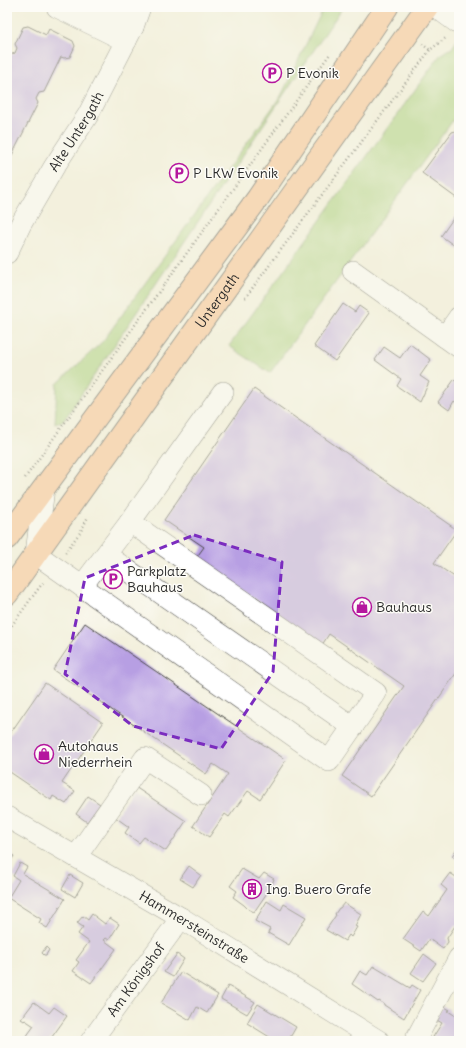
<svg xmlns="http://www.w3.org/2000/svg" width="466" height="1048" viewBox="0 0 466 1048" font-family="Delius,sans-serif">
  <rect width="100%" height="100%" fill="#fdfcf7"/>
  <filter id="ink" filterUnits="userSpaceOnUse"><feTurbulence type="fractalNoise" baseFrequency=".025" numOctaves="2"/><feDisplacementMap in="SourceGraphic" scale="8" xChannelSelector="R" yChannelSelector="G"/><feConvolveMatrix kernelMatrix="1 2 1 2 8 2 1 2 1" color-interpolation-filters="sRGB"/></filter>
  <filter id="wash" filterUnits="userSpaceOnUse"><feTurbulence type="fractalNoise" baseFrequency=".012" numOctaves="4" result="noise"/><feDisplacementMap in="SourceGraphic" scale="16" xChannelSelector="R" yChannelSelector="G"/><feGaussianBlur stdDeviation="0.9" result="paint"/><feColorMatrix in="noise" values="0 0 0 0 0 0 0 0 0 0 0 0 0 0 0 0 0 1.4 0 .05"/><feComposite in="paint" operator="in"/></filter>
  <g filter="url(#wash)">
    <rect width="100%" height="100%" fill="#f3f0dd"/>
    <g fill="#a5ce79" stroke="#687c52">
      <path d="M324,7H343L64,420L55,424L57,384L103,341L281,96Z"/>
      <path d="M459,37V112L270,373L229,346L441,54L452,48Z"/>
    </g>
    <g id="blocks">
      <g fill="#b79fe3">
        <path d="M28,26L46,35L49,29L73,41L75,46L70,57L64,58L61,57L44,92L39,93L36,99L38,103L7,165V60L10,55L15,53L17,48L15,44L23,27Z"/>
        <path d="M459,130V200L422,173L452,132Z"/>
        <path d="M459,210V249L441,236Z"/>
        <path d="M343,304L355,312L359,306L369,313L335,361L314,346Z"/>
        <path d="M410,344L431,360L420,376L429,382L420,402L397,386L401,379L375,360L384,347L400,358Z"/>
        <path d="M454,380L459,384V405L454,401L449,410L438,402Z"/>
        <path d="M254,389L457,530L434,563L459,580V669L371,796L342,776L404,686L329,634L322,645L196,558L204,547L164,520Z"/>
        <path d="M85,623L286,760L260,799L248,791L229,817L225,814L209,837L193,826L228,774L213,764L206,774L53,670Z"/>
        <path d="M45,683L103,723L62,783L75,791L66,804L53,796L51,800L7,770V738Z"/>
        <path d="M135,787L186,821L166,851L144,837L139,843L125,833L129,827L115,817Z"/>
        <path d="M88,796L100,804L87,822L76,814Z"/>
        <path d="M459,845V860L452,856Z"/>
        <path d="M7,852L14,856L7,866Z"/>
        <path d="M20,863L27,867L23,874L65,899L47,928L39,923L41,919L8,898L19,880L13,876Z"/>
        <path d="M189,866L201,875L193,887L180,879Z"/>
        <path d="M242,869L259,879L264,873L274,879L271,887L254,912L248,909L244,905L233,897L237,891L230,886Z"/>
        <path d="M450,873L459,879V926H455L447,938L448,942L443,949L429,939L421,951L403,939L423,911L429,916L447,890L441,885Z"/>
        <path d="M70,875L83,883L75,897L62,889Z"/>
        <path d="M267,901L281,910L284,904L306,917L289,945L268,933L270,929L255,921Z"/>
        <path d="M344,903L361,914L355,926L357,927L351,937L349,935L345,941L326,930L336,915L335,914L339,908H340Z"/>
        <path d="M92,914L105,924L110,918L119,924L109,940L106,938L104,940L116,949L91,983L73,971L79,962L76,960L89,942L78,934L83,927L77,923L83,916L88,920Z"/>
        <path d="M46,947L49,950L46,955H44L42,953Z"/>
        <path d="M177,954L184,959L173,977L164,972Z"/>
        <path d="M424,954L436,963L423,981L411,973Z"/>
        <path d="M373,966L410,988L412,985L420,990L404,1018L384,1005V1004L379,1001L378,1002L352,984L360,971L367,975Z"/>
        <path d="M181,972L218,995L207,1013L197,1007L190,1020L161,1003Z"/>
        <path d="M228,986L255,1002L247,1014L221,999Z"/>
        <path d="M34,1002L49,1013L54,1007L67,1016L49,1041H23L34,1026L25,1020L24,1021L21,1019Z"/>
        <path d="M258,1004L296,1027L288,1041H276L247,1023Z"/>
        <path d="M443,1006L450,1010L448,1011L459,1018V1041H439L433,1037L442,1023L435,1019Z"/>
      </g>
    </g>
  </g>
  <g filter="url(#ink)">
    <use href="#blocks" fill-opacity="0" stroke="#494946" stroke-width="1"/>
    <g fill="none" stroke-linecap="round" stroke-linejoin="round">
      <defs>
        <g id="minor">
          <path d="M57,7L126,41"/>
          <path d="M94,7L133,27"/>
          <path d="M436,7L459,24"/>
          <path id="s1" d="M7,253L21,224L54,167L88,115L133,27L140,7"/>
          <path d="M353,271L459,347"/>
          <path d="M445,337L459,317"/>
          <path d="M44,488L36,554L329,761L376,693L130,522L223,392"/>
          <path d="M106,555L353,727"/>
          <path d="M82,586L130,522"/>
          <path id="s2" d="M7,817L181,918L379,1041"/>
          <path d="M76,857L145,758L201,795"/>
          <path id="s3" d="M91,1041L181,918"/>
          <path d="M415,1041L459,958"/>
        </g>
        <g id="major">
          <path d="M7,538L258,198L387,7"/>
          <path id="s4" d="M7,594L427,7"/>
        </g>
      </defs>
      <use href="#minor" stroke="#494946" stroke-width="22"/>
      <use href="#major" stroke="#494946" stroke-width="24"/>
      <g stroke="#494946" stroke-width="2.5" stroke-dasharray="1 3" stroke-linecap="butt">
        <path d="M422,44L430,50L447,37"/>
        <path d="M245,298L430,50"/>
        <path d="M25,478L330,54"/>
        <path d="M65,553L81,531L88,517"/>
        <path d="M7,632L44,581"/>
      </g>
      <use href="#minor" stroke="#fff" stroke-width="21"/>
      <use href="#major" stroke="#fabc8b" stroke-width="22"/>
    </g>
  </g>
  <path d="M0 0H466V1048H0ZM194,535L282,562L273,672L221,749L133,726L65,674L85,578Z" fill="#f3f0dd" fill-opacity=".55" fill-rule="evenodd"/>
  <path fill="none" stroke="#7b2cbf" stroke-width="3" stroke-dasharray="8 5" stroke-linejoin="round" d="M194,535L282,562L273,672L221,749L133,726L65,674L85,578Z"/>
  <defs>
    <symbol id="parking-ring" viewBox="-11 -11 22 22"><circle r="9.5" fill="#fdfcf7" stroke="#b5179e" stroke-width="1.5"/><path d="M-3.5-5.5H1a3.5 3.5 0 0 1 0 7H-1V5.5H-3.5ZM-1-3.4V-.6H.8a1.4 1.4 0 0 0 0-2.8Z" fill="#b5179e"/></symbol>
    <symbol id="shop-ring" viewBox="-11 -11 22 22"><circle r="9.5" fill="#fdfcf7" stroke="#b5179e" stroke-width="1.5"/><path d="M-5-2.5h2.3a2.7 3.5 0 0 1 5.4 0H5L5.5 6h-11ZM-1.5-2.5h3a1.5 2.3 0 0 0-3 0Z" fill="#b5179e"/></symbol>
    <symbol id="building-ring" viewBox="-11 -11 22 22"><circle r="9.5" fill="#fdfcf7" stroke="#b5179e" stroke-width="1.5"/><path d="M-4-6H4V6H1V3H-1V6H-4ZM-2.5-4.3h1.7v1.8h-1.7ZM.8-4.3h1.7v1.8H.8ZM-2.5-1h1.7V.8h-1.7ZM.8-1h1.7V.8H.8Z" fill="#b5179e"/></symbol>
  </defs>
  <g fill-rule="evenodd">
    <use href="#parking-ring" x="261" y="62" width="22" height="22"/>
    <use href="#parking-ring" x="168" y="162" width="22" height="22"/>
    <use href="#parking-ring" x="102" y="568" width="22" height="22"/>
    <use href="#shop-ring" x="351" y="596" width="22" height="22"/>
    <use href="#shop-ring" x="33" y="743" width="22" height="22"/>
    <use href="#building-ring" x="241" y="878" width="22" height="22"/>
  </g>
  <g text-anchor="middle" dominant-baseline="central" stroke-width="3" stroke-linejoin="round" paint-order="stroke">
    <g font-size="14" fill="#2b2b2b" stroke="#fdfcf7" text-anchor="start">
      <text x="286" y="73">P Evonik</text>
      <text x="193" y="173">P LKW Evonik</text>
      <text x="127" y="571">Parkplatz<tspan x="127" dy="16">Bauhaus</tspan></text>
      <text x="376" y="607">Bauhaus</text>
      <text x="58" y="746">Autohaus<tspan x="58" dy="16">Niederrhein</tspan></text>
      <text x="266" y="889">Ing. Buero Grafe</text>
    </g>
    <g font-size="14" fill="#2b2b2b" stroke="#fdfcf7">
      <text stroke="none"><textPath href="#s1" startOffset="140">Alte Untergath</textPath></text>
      <text stroke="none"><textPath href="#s4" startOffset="361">Untergath</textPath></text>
      <text stroke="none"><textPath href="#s2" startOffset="217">Hammersteinstraße</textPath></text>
      <text stroke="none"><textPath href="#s3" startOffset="76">Am Königshof</textPath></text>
    </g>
  </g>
  <rect width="466" height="1048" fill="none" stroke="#fdfcf7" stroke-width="24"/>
</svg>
